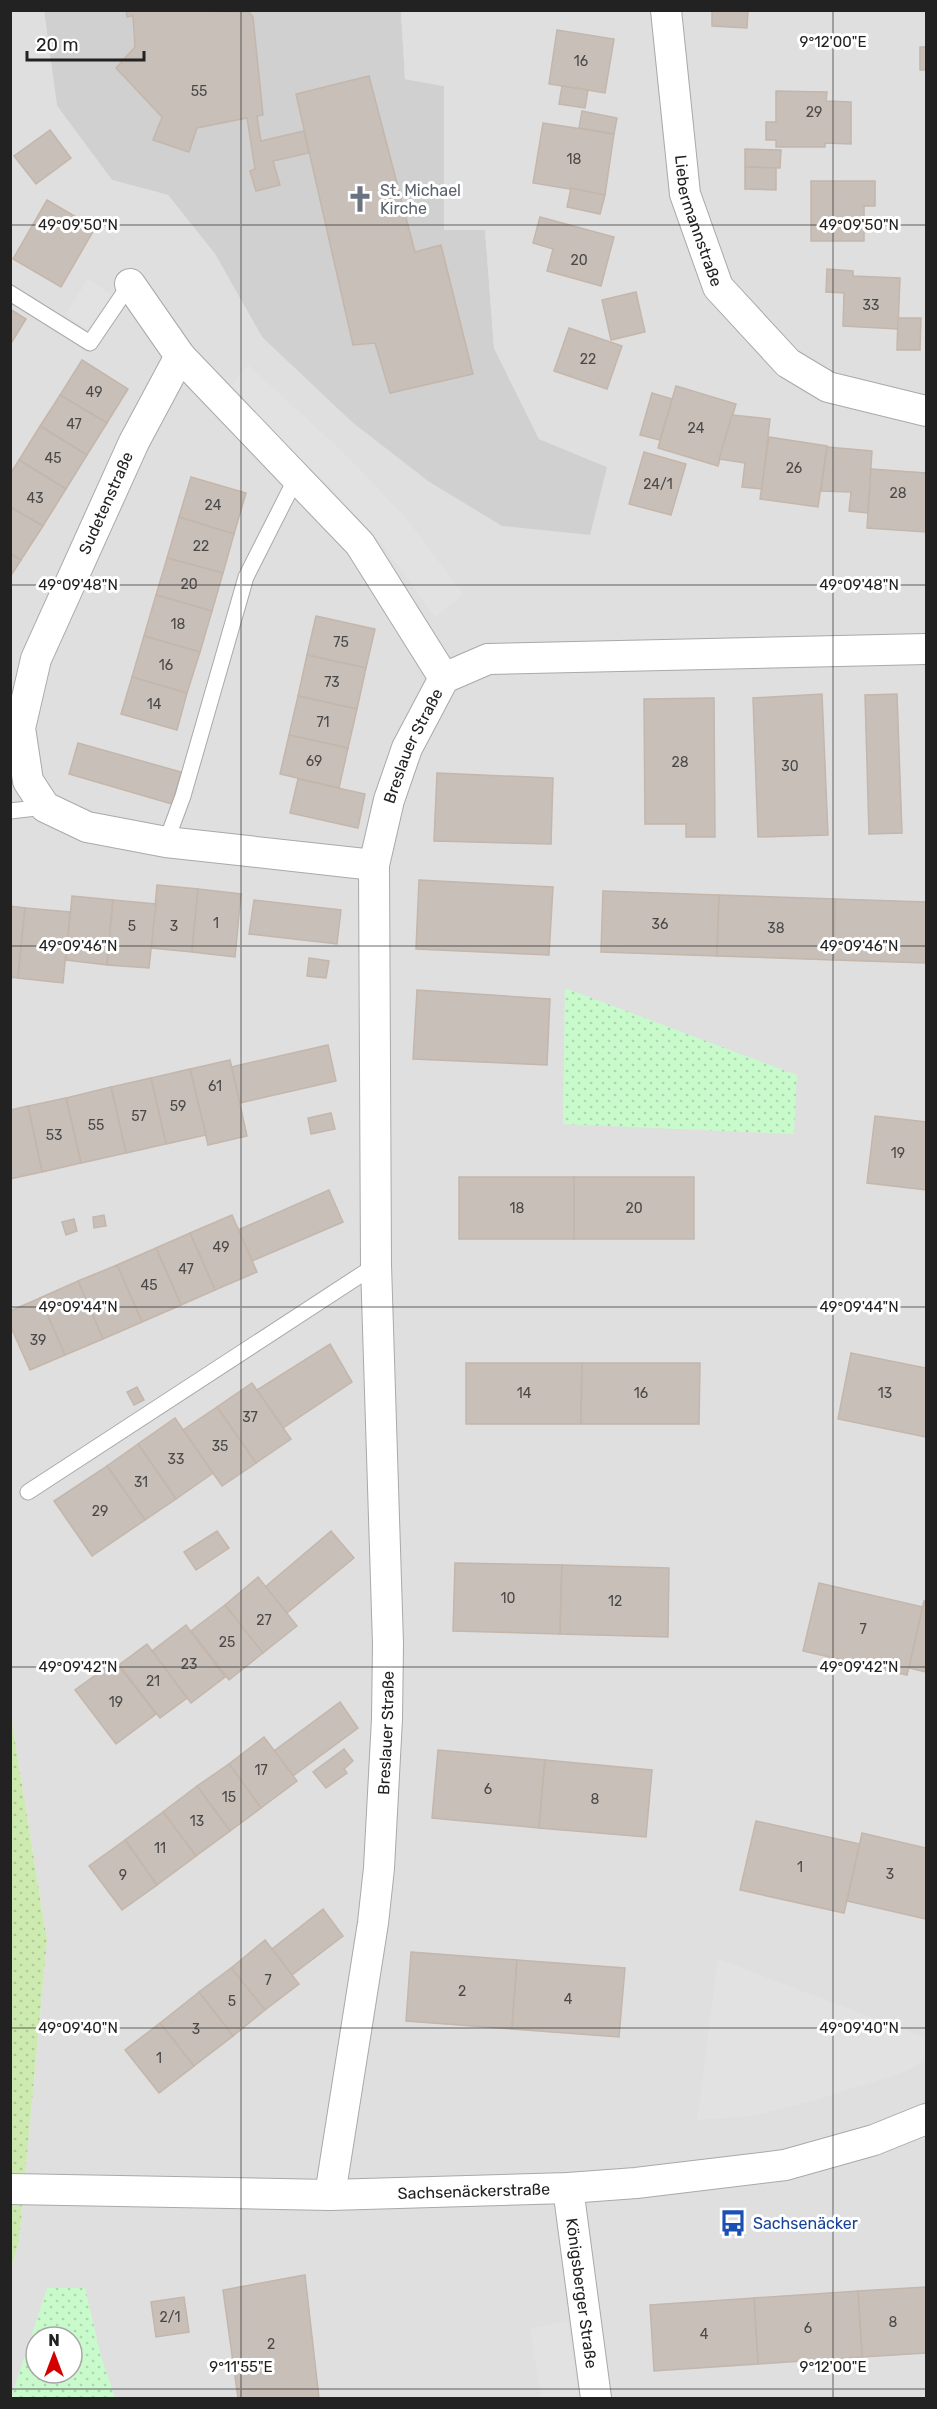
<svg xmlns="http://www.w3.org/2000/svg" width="937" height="2409" viewBox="0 0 937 2409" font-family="Rubik,sans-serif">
  <defs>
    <pattern id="grass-dots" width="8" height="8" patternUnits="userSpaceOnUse" patternTransform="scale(1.5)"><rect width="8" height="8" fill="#cdebb0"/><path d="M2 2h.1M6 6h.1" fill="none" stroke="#b0c997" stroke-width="1.8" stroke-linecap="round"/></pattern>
    <pattern id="park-dots" width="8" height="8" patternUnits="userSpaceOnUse" patternTransform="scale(1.5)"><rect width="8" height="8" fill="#c8facc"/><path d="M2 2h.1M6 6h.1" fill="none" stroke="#acd6af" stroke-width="1.8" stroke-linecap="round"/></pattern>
  </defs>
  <rect width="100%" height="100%" fill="#f2efe9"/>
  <path fill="#e0dfdf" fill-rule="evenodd" d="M11,11H44L57,106L112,180L168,195L215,254L262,337L607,467L539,439L494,348L485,231L444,230V86L405,79L401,11H926V2398H11V2269L19,2242L47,1940L10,1710ZM36,2337H72V2373H36Z"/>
  <path fill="#d0d0d0" d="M44,11H401L405,79L444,86V230H485L494,348L539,439L607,467L590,535L502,526L428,481L352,422L262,337L215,254L168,195L112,180L57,106Z"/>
  <path fill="url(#grass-dots)" d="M10,1710L47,1940L19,2242L11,2269Z"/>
  <g fill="url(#park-dots)" fill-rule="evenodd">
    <path d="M565,988L797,1075L794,1134L563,1124Z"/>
    <path d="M47,2288H85L101,2356L115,2398H11ZM36,2337H72V2373H36Z"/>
  </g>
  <g fill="#e2e2e2">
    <path d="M88,279L112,295L90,331L65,315Z"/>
    <path d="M248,365L348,457L405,517L463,594L435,617L383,545L321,478L225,392Z"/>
    <path d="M718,1959L926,2038V2059L904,2072L812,2101L752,2116L697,2120Z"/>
    <path d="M568,2321L579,2398H541L530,2328Z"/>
  </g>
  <g fill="#c7bfb8" stroke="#c4b6ab" stroke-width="1.5">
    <path d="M126,10L249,12L253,17L263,115L257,116L261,141L304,131L309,153L273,161L280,185L256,191L250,171L255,169L247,118L197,128L189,152L153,140L162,117L116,68L135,47L133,16L127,17Z"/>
    <path d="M712,10H748L747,28L712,26Z"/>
    <path d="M557,30L614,39L605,93L549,84Z"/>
    <rect x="920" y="47" width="6" height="23"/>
    <path d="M369,76L415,252L441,245L473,374L390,393L375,343L353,345L296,94Z"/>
    <path d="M562,86L588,90L585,108L559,104Z"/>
    <path d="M776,91L827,92L826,101L851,102V144L825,143V147H776V140H766V122H776Z"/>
    <path d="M582,111L617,118L614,134L579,128Z"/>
    <path d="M543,123L614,134L605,195L533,183Z"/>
    <path d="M50,130L71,158L36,184L14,156Z"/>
    <path d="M745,149L781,150L780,168L745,167Z"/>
    <path d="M745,167L776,168V190L745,189Z"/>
    <path d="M811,181H875V206H864V241H811Z"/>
    <path d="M571,188L605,195L600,214L567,207Z"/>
    <path d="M47,200L95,228L61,287L13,259Z"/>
    <path d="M540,217L614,237L601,286L547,271L553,249L533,243Z"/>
    <path d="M827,269L853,271V276L900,278L898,329L843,326L844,293L826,292Z"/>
    <path d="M636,292L645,332L611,340L602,300Z"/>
    <path d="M10,309L26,319L10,345Z"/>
    <path d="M898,318H921L920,350H897Z"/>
    <path d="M569,328L622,346L607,389L554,371Z"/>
    <path d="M82,360L128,389L107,423L60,395Z"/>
    <path d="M676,386L736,404L718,466L658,448Z"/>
    <path d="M652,393L672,399L660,440L640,435Z"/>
    <path d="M60,395L107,423L87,455L40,426Z"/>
    <path d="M732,415L770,419L762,489L742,487L745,463L719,459Z"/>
    <path d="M40,426L87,455L66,489L19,460Z"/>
    <path d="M769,437L827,446L818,507L760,499Z"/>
    <path d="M827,447L872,451L868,513L849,511L851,492L821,491Z"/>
    <path d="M644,452L686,464L671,515L629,504Z"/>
    <path d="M19,460L66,489L43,526L10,507V474Z"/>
    <path d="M871,469L926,473V532L867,528Z"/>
    <path d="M191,477L246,493L234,534L179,517Z"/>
    <path d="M10,507L43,526L21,560L10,554Z"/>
    <path d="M179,517L234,534L223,573L167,558Z"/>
    <path d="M10,554L21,560L10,577Z"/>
    <path d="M167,558L223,573L212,611L156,595Z"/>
    <path d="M156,595L212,611L200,652L144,636Z"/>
    <path d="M316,616L375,629L366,668L307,655Z"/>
    <path d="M144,636L200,652L187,693L132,677Z"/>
    <path d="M307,655L366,668L357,709L298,696Z"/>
    <path d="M132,677L187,693L177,730L121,714Z"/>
    <path d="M822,694L828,835L758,837L753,698Z"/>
    <path d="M897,694L902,833L869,834L865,695Z"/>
    <path d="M298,696L357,709L348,748L289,735Z"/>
    <path d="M714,698L715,837H686V824H645L644,699Z"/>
    <path d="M289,735L348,748L339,788L280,774Z"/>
    <path d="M78,743L181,772L172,804L69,774Z"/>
    <path d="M437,773L553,778L551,844L434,841Z"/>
    <path d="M298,779L365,794L358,828L290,813Z"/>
    <path d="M419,880L553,887L549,955L416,949Z"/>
    <path d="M157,885L198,889L192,952L151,948Z"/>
    <path d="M198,889L241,894L235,957L192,952Z"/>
    <path d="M603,891L719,895L717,956L601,952Z"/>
    <path d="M719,895L835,899L834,960L717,956Z"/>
    <path d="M72,896L113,900L107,965L66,960Z"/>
    <path d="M835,899L926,902V963L834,960Z"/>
    <path d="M113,900L156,904L149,968L107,965Z"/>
    <path d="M254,900L341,910L337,944L249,934Z"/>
    <path d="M10,906L25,908L18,978L10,977Z"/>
    <path d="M25,908L70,912L63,983L18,978Z"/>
    <path d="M309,958L329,961L326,978L307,976Z"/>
    <path d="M417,990L550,999L547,1065L413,1059Z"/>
    <path d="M328,1045L336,1081L240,1103L231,1067Z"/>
    <path d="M230,1060L247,1136L208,1145L190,1069Z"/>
    <path d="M190,1069L206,1135L166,1144L151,1078Z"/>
    <path d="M151,1078L166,1144L126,1153L111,1087Z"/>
    <path d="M111,1087L126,1153L81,1163L66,1098Z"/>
    <path d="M66,1098L81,1163L42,1172L28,1106Z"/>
    <path d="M28,1106L42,1172L10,1179V1110Z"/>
    <path d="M331,1113L335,1129L311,1134L308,1118Z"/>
    <path d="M875,1116L926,1122V1190L867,1183Z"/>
    <rect x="459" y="1177" width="115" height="62"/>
    <rect x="574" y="1177" width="120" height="62"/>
    <path d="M329,1190L343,1222L252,1261L238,1230Z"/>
    <path d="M104,1215L106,1226L94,1228L93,1217Z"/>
    <path d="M232,1215L257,1272L215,1290L190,1233Z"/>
    <path d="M74,1219L77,1231L66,1235L62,1222Z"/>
    <path d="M190,1233L215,1290L181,1305L156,1248Z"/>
    <path d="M156,1248L181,1305L142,1322L117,1265Z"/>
    <path d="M117,1265L142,1322L103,1339L78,1281Z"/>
    <path d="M78,1281L103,1339L65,1355L40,1298Z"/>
    <path d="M40,1298L65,1355L30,1370L10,1325V1311Z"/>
    <path d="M330,1344L352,1382L283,1428L257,1390Z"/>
    <path d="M851,1353L926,1368V1437L838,1419Z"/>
    <path d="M466,1363H582L581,1424H466Z"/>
    <path d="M582,1363H700L699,1424H581Z"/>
    <path d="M252,1383L291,1439L256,1463L217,1407Z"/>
    <path d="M137,1387L144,1400L134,1405L127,1392Z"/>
    <path d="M217,1407L256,1463L222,1486L183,1430Z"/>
    <path d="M175,1418L213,1473L176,1499L138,1444Z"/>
    <path d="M138,1444L176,1499L145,1520L107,1466Z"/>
    <path d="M107,1466L145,1520L92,1556L54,1501Z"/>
    <path d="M217,1531L229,1548L196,1570L184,1552Z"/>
    <path d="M331,1531L354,1558L287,1613L265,1587Z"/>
    <path d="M455,1563L562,1565L560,1634L453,1631Z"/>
    <path d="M562,1565L669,1568L668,1637L560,1634Z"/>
    <path d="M258,1577L297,1626L263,1653L225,1605Z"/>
    <path d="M819,1583L923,1607L907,1675L803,1651Z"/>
    <path d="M924,1601H926V1672L909,1668Z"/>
    <path d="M225,1605L263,1653L229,1680L191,1631Z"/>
    <path d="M186,1625L225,1677L191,1703L152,1651Z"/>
    <path d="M147,1644L187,1698L160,1718L119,1665Z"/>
    <path d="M115,1661L156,1714L116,1744L75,1690Z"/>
    <path d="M340,1702L358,1728L293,1776L274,1751Z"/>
    <path d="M264,1737L297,1781L261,1808L229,1764Z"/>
    <path d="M344,1749L353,1761L344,1769L347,1773L326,1788L313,1772Z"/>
    <path d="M438,1750L545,1760L539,1828L432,1818Z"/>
    <path d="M545,1760L652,1770L646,1837L539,1828Z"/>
    <path d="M229,1764L261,1808L230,1831L197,1786Z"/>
    <path d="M197,1786L230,1831L196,1856L163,1812Z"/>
    <path d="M163,1812L196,1856L157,1885L125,1840Z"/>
    <path d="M756,1821L860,1844L844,1913L740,1890Z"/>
    <path d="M862,1833L926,1848V1919L847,1901Z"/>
    <path d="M125,1840L157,1885L122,1910L89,1866Z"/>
    <path d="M323,1909L343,1936L292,1975L272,1949Z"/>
    <path d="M265,1940L299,1984L265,2010L231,1968Z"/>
    <path d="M411,1952L517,1960L512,2029L406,2021Z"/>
    <path d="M517,1960L625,1968L619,2037L512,2029Z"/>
    <path d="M231,1968L265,2010L233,2036L199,1992Z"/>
    <path d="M199,1992L233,2036L194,2066L160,2023Z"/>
    <path d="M160,2023L194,2066L159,2093L125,2050Z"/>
    <path d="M305,2275L319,2398H238L223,2290Z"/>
    <path d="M926,2287V2353L862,2357L858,2291Z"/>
    <path d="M858,2291L862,2357L758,2364L754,2298Z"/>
    <path d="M184,2297L189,2332L156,2337L151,2302Z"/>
    <path d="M754,2298L758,2364L654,2371L650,2305Z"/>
  </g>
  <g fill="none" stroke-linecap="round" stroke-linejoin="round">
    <defs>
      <g id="service">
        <path d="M10,293L90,343L130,284"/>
        <path d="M10,811L45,807"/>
        <path d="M166,842L183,796L246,577L296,478"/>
        <path d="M28,1492L376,1265"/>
      </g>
      <g id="minor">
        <path id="s1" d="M666,10L685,194L718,287L788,363L828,387L926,411"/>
        <path d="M130,284L180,356L360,544L444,678"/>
        <path d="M180,356L134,442L36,659L20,728L28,781L45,807L87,827L166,842L374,865"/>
        <path id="s2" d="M568,2188L596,2398"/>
        <path id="s3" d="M10,2189L330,2195L568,2188L636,2183L785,2165L874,2140L926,2119"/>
        <path id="s4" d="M330,2195L373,1923L379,1868L387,1719L388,1644L376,1265L374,865L389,800L407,748L444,678L488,659L926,649"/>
      </g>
    </defs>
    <use href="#service" stroke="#a9a9a9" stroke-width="17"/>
    <use href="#minor" stroke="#a9a9a9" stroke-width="32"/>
    <use href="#service" stroke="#fff" stroke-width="15"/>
    <use href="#minor" stroke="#fff" stroke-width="30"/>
  </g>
  <path fill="none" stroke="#222" stroke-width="1.5" stroke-opacity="0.45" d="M241,10V2398M833,10V2398M10,225H926M10,585H926M10,946H926M10,1307H926M10,1667H926M10,2028H926M10,2389H926"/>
  <defs>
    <symbol id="church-bare" viewBox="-9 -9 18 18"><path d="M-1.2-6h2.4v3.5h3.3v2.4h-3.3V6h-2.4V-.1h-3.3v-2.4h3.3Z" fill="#6b7280" stroke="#fff" stroke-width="2.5" paint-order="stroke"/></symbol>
    <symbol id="bus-bare" viewBox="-9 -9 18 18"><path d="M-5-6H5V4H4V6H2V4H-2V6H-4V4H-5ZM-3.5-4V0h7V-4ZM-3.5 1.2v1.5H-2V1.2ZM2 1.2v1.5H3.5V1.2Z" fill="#1a4fb4" stroke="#fff" stroke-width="2.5" paint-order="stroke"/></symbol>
  </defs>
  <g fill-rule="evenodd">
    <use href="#church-bare" x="341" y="180" width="38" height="38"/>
    <use href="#bus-bare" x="714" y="2204" width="38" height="38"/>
  </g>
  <g text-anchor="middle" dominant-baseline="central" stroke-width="6" stroke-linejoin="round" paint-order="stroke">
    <g font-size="14" fill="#4b4948">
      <text x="581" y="61">16</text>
      <text x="199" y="91">55</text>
      <text x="814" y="112">29</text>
      <text x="574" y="159">18</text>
      <text x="579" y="260">20</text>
      <text x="871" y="305">33</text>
      <text x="588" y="359">22</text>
      <text x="94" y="392">49</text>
      <text x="74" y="424">47</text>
      <text x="696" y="428">24</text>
      <text x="53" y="458">45</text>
      <text x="794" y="468">26</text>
      <text x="658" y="484">24/1</text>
      <text x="898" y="493">28</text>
      <text x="35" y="498">43</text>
      <text x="213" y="505">24</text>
      <text x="201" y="546">22</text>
      <text x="189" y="584">20</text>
      <text x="178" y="624">18</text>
      <text x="341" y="642">75</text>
      <text x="166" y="665">16</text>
      <text x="332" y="682">73</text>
      <text x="154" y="704">14</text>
      <text x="323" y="722">71</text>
      <text x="314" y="761">69</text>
      <text x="680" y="762">28</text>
      <text x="790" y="766">30</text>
      <text x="216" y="923">1</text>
      <text x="660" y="924">36</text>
      <text x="132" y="926">5</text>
      <text x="174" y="926">3</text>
      <text x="776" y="928">38</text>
      <text x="215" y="1086">61</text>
      <text x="178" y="1106">59</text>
      <text x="139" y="1116">57</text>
      <text x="96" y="1125">55</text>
      <text x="54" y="1135">53</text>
      <text x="898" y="1153">19</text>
      <text x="517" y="1208">18</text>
      <text x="634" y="1208">20</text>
      <text x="221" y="1247">49</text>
      <text x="186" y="1269">47</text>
      <text x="149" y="1285">45</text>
      <text x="38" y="1340">39</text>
      <text x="524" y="1393">14</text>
      <text x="641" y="1393">16</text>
      <text x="885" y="1393">13</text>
      <text x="250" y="1417">37</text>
      <text x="220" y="1446">35</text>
      <text x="176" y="1459">33</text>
      <text x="141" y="1482">31</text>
      <text x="100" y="1511">29</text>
      <text x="508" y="1598">10</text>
      <text x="615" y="1601">12</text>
      <text x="264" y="1620">27</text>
      <text x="863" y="1629">7</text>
      <text x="227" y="1642">25</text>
      <text x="189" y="1664">23</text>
      <text x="153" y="1681">21</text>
      <text x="116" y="1702">19</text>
      <text x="261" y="1770">17</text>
      <text x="488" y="1789">6</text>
      <text x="229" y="1797">15</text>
      <text x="595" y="1799">8</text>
      <text x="197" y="1821">13</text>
      <text x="160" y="1848">11</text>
      <text x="800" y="1867">1</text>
      <text x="890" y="1874">3</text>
      <text x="123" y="1875">9</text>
      <text x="268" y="1980">7</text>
      <text x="462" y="1991">2</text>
      <text x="568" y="1999">4</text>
      <text x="232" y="2001">5</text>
      <text x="196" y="2029">3</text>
      <text x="159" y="2058">1</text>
      <text x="170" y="2317">2/1</text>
      <text x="893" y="2322">8</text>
      <text x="808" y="2328">6</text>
      <text x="704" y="2334">4</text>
      <text x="271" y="2344">2</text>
    </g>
    <g font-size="16" fill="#5b616d" stroke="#fff" text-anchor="start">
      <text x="380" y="190">St. Michael<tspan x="380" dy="18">Kirche</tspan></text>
    </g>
    <g font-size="16" fill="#222" stroke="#fff">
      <text stroke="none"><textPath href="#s1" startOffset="214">Liebermannstraße</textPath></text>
      <text transform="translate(106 503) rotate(-66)">Sudetenstraße</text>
      <text stroke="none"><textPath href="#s4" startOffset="1460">Breslauer Straße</textPath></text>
      <text stroke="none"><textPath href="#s4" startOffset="466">Breslauer Straße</textPath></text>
      <text stroke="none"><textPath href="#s3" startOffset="464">Sachsenäckerstraße</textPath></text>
      <text stroke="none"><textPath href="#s2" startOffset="106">Königsberger Straße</textPath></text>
    </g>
    <g font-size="16" fill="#164399" stroke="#fff" text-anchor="start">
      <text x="753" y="2223">Sachsenäcker</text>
    </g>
  </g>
  <g font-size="15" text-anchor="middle" fill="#222" stroke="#fff" stroke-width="6" stroke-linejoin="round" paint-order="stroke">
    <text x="833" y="47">9°12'00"E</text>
    <text x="78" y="230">49°09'50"N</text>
    <text x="859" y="230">49°09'50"N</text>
    <text x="78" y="590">49°09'48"N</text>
    <text x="859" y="590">49°09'48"N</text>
    <text x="78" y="951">49°09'46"N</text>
    <text x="859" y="951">49°09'46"N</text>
    <text x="78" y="1312">49°09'44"N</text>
    <text x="859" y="1312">49°09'44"N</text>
    <text x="78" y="1672">49°09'42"N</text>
    <text x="859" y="1672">49°09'42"N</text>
    <text x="78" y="2033">49°09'40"N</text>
    <text x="859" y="2033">49°09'40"N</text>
    <text x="241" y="2372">9°11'55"E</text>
    <text x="833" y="2372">9°12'00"E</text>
  </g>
  <rect width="937" height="2409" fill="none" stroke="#222222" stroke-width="24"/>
  <g transform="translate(54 2355)"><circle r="28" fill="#ffffff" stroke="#a7a7a7" stroke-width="1.5"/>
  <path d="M0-4.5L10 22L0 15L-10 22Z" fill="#d40000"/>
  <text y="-9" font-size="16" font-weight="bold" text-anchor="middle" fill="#222222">N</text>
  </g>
  <path d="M27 51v9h117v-9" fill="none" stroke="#222222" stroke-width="3"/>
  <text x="36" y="51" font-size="18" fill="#222222" stroke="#ffffff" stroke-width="4.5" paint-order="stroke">20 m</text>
</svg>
